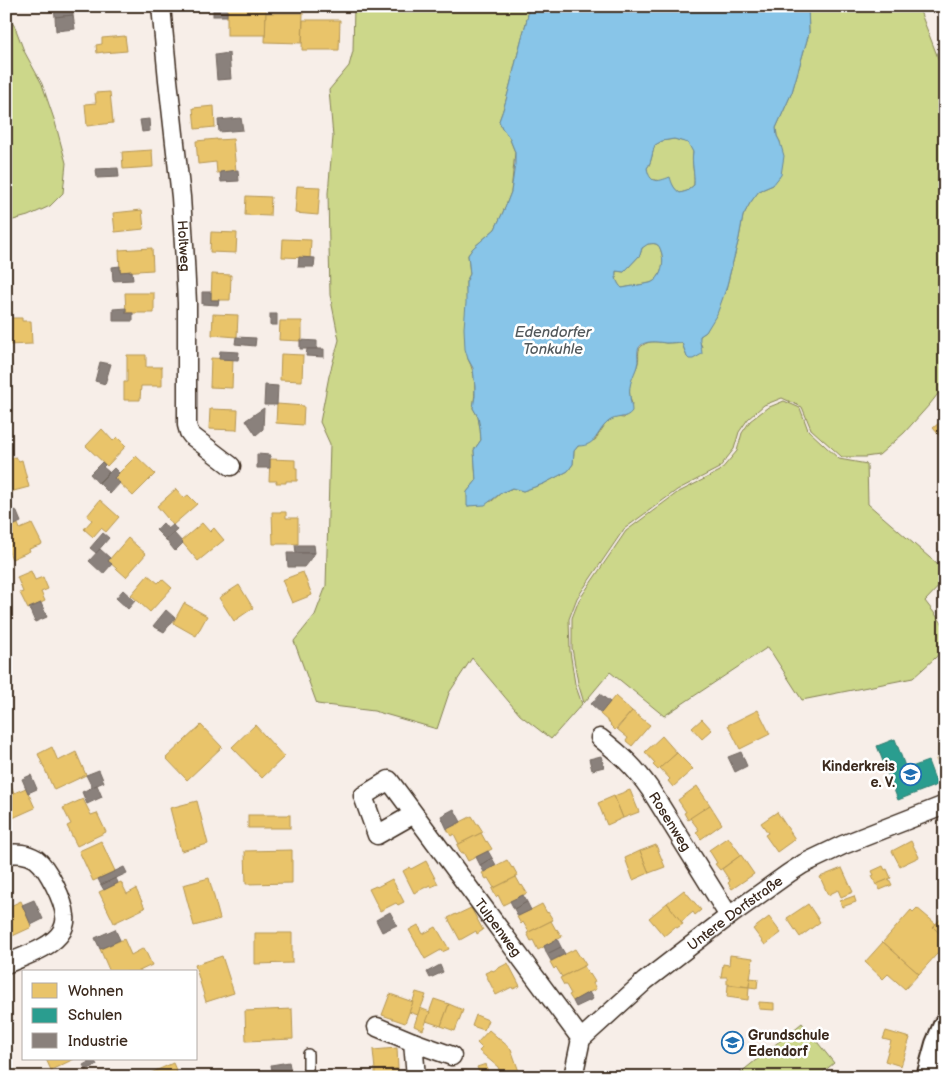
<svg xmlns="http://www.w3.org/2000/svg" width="951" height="1083" viewBox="0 0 951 1083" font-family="'Balsamiq Sans',sans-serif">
  <rect width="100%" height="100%" fill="#f7eee8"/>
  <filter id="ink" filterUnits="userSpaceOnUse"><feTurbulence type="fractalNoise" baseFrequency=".02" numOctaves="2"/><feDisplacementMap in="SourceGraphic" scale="10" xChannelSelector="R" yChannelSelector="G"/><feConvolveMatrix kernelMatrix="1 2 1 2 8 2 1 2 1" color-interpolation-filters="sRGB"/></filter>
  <g filter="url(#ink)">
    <g fill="#ccd78a" stroke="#848054">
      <path d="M354,6H529C528,20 523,32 520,45C513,71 509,95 499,121L502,128L509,137L515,152L511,192L504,210L495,229L473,248L468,255L470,274L466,282L468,359C476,374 476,391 473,408L478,417L480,428L481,440L474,450L476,481L467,492L468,506L492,501L501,493L513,488L523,491L543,484L568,471L573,464L574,451L578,446L595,440L604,426L609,421L616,417L624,418L632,404C629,396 628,386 632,377C634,372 637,368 638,363C640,356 636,349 643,345C650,340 658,342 666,343C672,343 677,342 682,343L687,357L702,347L699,340L700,336L706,332L721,301L726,289L739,238L743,216L750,203L759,191L773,185L780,142L777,136L776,128L792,92L809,33L808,6H918L945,76V385L930,404L904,433L879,455L865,457H842L811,429L802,407L782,398L764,405L748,419L739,432L734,449L719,468L677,490L624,529L577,598L569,619L570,651L575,684L582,704L551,739L520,715L472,658L449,693L437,729L374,711L317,704L294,641L315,615L326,586L330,444L320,422L329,376L339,340L330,295L328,193L333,137L329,90L349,66L353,51Z"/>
      <path d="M6,13L15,27L24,51L42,84L55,122L66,163L63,193L50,206L28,216L6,222Z"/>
      <path d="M674,139L689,143L693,152C691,163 695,173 694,185L687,191L680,193L676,190L671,183L650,179L648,176L647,168C652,162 652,152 655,145L662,141Z"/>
      <path d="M647,244C650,244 653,243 656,244C659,245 660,248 661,251C665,262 662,279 650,283L622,288C617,284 615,277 616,271L624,272L640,255L642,248Z"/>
      <path d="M784,401L800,408L808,430L839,459L867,464L868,504L945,571V580L925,601L945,627V649L913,678L802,700L768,647L664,716L610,672L584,703L578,683L572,648V618L579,600L626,531L677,493L720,471L737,451L742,433L750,421L767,408Z"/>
      <path d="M802,1023L834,1063L817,1077H735Z"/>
    </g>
    <path fill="#88c5e8" stroke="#698797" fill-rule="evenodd" d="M529,6H808L809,33L792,92L776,128L777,136L780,142L784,156L781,175L773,185L759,191L750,203L743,216L739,238L726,289L717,314L706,332L700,336C699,342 702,348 702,354L693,359H689L687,357L682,343C677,342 672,343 666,343C658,342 641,339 638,350C637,355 639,360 637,366C634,376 628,384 630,396C630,401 632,405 632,411C626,420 616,415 608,422C596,432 597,446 578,446L574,451L573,464L568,471L543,484L523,491L512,488L501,493L485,505L467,506V492L476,481L474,450L481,440L480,428L478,417L473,408L475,396V387L473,368L468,359L465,349L464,328L466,303V282L470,274L468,255L473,248L495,229L504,210L511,192L515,164V152L509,137L502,128L499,121C509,95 513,71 520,45C523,32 528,20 529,6ZM674,139L688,143L693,152C691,163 695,173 694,185L687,191L680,193C674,189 672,184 670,177C657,182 650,184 647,168C652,162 652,152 655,145L662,141ZM648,244C650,244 653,243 656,244C659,245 660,248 661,251C665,262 662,279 650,283L622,288C617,284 615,277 616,271L624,272L640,255L642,248Z"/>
    <g fill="#e9c46a" stroke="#b59653">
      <rect x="227" y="6" width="39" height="29"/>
      <path d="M266,13H303L302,43L265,42Z"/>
      <path d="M303,20H340L339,50H302Z"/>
      <path d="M125,36L127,51L103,53V52L97,53L96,45L102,44V38Z"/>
      <path d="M110,92L113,123L87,126L85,104L96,103L95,93Z"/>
      <path d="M214,106L215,127L195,129L193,108Z"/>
      <path d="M217,139V140L233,139L236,171L217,173L216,162L198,164L196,141Z"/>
      <path d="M152,150L153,167L123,169L122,152Z"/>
      <path d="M297,186L320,187L318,215L295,213Z"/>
      <path d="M246,196L271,197L270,216L245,215Z"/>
      <path d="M142,210L144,229L115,232L113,213Z"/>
      <path d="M211,232L237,233L236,253L210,252Z"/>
      <path d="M283,239L311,240L310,258L282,257Z"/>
      <path d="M152,248L153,270L120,272L119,250Z"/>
      <path d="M212,274L231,275L230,300H211Z"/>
      <path d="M125,293H154V313H126Z"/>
      <path d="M213,314L238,315L237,337L212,335Z"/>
      <path d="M9,318H22V321H31L32,344L6,345V321H9Z"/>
      <path d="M280,321H302V341L279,340Z"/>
      <path d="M281,354L303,355L302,381L280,380Z"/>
      <path d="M127,355H146V367H162V386H141L140,400H124V382H127Z"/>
      <path d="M211,358L233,359L232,388L210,387Z"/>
      <path d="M277,404L304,406L303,425L276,423Z"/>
      <path d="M210,409L238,410L237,430L209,429Z"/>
      <path d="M945,418V442L933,428Z"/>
      <path d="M102,429L113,441L117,437L126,446L107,466L86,446Z"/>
      <path d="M136,456L155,474L133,496L114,478Z"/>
      <path d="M16,457L19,461L22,460L29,487L6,493V464L8,463L9,458Z"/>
      <path d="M270,459L295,460V468H297V481H286V483H276L277,481H269Z"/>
      <path d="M176,489L184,498L188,495L197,504L173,525L157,506Z"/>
      <path d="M100,500L119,517L106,532L101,528L93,537L84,529L92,520L87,516Z"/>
      <path d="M272,512H286V518H298V544H273Z"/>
      <path d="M202,523L210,532L214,528L224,540L198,561L181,541Z"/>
      <path d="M18,524L20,529L32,524L42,544L29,549L30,551L12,559L6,546V529Z"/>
      <path d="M128,538L146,554L126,577L108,561Z"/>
      <path d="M31,571L35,580L43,577L48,589L41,592L45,601L28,609L20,593L23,592L17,577Z"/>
      <path d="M303,572L312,595L292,603L282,580Z"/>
      <path d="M148,575L158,583L162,579L172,588L150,612L131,595Z"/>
      <path d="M239,585L253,608L234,621L219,598Z"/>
      <path d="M184,603L207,616L196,636L173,623Z"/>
      <path d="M615,696L632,711L615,730L610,725L611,724L600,714Z"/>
      <path d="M758,710L770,734L740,749L728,725Z"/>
      <path d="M632,711L650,725L632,746L626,741L628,738L617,729Z"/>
      <path d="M702,719L712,730L702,739L692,728Z"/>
      <path d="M201,725L222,747L187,780L166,758Z"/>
      <path d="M255,725L284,757L262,778L232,747Z"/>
      <path d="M662,736L677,753L658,770L653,765L655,763L645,752Z"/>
      <path d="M52,747L58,761L76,752L86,775L54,790L38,754Z"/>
      <path d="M677,753L693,769L673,787L668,781L670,779L660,768Z"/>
      <path d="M945,755V778H944L936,759Z"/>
      <path d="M10,783L14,793L26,788L35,808L6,821V785Z"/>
      <path d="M697,786L710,805L688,820L684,813L686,812L678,800Z"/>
      <path d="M630,790L639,812L623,818L614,796Z"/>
      <path d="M614,796L623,818L607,825L598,803Z"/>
      <path d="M83,799L91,815L97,813L106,832L77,846L67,826L71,824L63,808Z"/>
      <path d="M197,801L208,844L181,851L170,808Z"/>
      <path d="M710,805L722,824L701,839L696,832L699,830L690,818Z"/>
      <path d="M777,812L795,839L777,852L765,835L768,833L761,823Z"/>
      <rect x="248" y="815" width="42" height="13"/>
      <path d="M472,816L477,824H478L483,832L459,844L454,834L451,836L447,829Z"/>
      <path d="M481,833L486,842L487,841L492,849L468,861L463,852L461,853L457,845Z"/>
      <path d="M728,837L741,855L720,870L715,864L717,863L709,850Z"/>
      <path d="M101,841L115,871L93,881L79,851Z"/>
      <path d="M911,841L919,857L900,866L892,851Z"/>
      <path d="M656,845L665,867L649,873L640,851Z"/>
      <path d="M292,850V883L246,884L245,851Z"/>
      <path d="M640,851L649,873L633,880L625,858Z"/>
      <path d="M741,855L754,874L732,889L728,883L730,881L722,869Z"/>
      <path d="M507,860L512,868L513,867L518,876L494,888L488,878L486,879L482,873Z"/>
      <path d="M426,861L438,884L431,887L430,885L414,893L403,871L410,867L411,869Z"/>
      <path d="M883,866L885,870L887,869L891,878L876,885L872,876L874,875L872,871Z"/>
      <path d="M842,868L853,892L841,897L838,890L828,895L820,877Z"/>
      <path d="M516,877L521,886L522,885L527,893L503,905L498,895L496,897L492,889Z"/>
      <path d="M209,878L220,919L194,926L183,885Z"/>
      <path d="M392,879L404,902L398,905L396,903L380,911L369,889L376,886L377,887Z"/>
      <path d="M889,879L892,885L880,890L877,884Z"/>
      <path d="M121,882L127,894L136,889L145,908L114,923L99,892Z"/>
      <path d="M684,890L701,910L695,915L693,912L681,922L667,903Z"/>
      <path d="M854,896L856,902L842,907L840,901Z"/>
      <path d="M21,901L32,927L6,939V908Z"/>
      <path d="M667,903L683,924L677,928L675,927L664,936L649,918Z"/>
      <path d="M542,904L547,913L548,912L553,920L529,932L523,922L521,924L517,917Z"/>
      <path d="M808,904L820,922L800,937L787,918Z"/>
      <path d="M471,908L483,930L477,934L476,931L460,940L448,918L456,914V915Z"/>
      <path d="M917,908L936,924L933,927L945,938V945L919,974L883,942L911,910L913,912Z"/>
      <path d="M945,914V938L933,927Z"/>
      <path d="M769,917L781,933L765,945L753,929Z"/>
      <path d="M551,921L556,930L557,929L562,937L538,950L533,940L531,941L527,933Z"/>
      <path d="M418,925L423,934L436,927L449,949L442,952L441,950L425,959L409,930Z"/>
      <path d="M255,933H292V963L255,964Z"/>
      <path d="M124,939L131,955L144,948L152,965L137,972H110L100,949Z"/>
      <path d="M883,942L919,974L905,989L888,974L883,979L865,962Z"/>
      <path d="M575,949L580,957H581L586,965L562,977L556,967L554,969L550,962Z"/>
      <path d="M730,955L753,958L749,987L727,984V977H721L723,964L729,965Z"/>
      <path d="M222,956L234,993L206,1002L195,965Z"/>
      <path d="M508,963L520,986L513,989L512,987L496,995L485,973L492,970L493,971Z"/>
      <path d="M584,966L589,975L590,974L595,982L593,983L596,989L573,1001L569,995L571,994L566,985H564L560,978Z"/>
      <path d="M750,978L758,979L757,988L749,987Z"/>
      <path d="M728,985L749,987L748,1000L727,997Z"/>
      <path d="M416,992L426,995L418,1015L409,1012Z"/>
      <path d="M390,994L413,1002L405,1023L382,1015Z"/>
      <path d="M434,999L449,1004L441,1026L426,1021Z"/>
      <path d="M759,1002L774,1003V1010L759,1009Z"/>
      <path d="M449,1004L463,1010L455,1031L441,1026Z"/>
      <path d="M420,1008L430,1012L423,1030L414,1026Z"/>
      <path d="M292,1009L293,1039L246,1041L245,1011Z"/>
      <path d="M476,1015L488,1020L484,1030L472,1026Z"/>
      <path d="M489,1030L511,1049L521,1077H502L498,1067L479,1051L482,1048L477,1043Z"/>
      <path d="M886,1031L910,1038L901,1066L885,1061L891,1041L883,1039Z"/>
      <path d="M397,1048L398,1069L375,1070L373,1050Z"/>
      <path d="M46,1059H74L51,1070Z"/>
      <path d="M173,1063L179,1077H153L151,1073Z"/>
      <path d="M486,1064L489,1077H481L477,1067Z"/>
      <path d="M398,1069L399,1077H375V1070Z"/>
    </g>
    <path fill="#2a9d8f" stroke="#2f7a6d" d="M895,739L906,769L928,761L937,785L898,800L877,746Z"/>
    <g fill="#8a817c" stroke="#726760">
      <path d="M61,6H73V15L55,17L54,7Z"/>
      <rect x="213" y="6" width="14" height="10"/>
      <path d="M73,15L75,29L56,31L55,17Z"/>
      <path d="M229,53L231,79L217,80L215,55Z"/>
      <path d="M241,118L243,130L219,132L218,120Z"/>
      <path d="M149,119L150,131L142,132L140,120Z"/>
      <path d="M118,168L119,177L97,178L96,169Z"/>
      <path d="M238,170L239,181L221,182L220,172Z"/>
      <path d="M299,257L315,258L314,267H298Z"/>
      <path d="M120,266V272L132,271L133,280L113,281L112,267Z"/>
      <path d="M202,292H211V300H219L218,305L202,304Z"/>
      <path d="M126,308V313H133V321H113V309Z"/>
      <rect x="270" y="314" width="7" height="11"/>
      <path d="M236,337L256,338L255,346L235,344Z"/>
      <path d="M300,340L317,341V349H300Z"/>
      <path d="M307,349H324V357L306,356Z"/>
      <path d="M220,351L239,352L238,360L219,359Z"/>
      <path d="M100,362L111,364L105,384L95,381Z"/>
      <path d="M265,385L278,386L277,405H264Z"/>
      <path d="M264,408L263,429L256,435L246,420Z"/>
      <path d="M257,454L270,455V468H257Z"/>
      <path d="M102,462L105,465L103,467L109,472L98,483L90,474Z"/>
      <path d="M114,468L119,473L114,478L120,483L110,494L99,483Z"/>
      <path d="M16,510L21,522L6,529V515Z"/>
      <path d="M163,523L168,529L173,525L177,530L166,540L156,530Z"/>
      <path d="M103,533L109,538L96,553L90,548Z"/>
      <path d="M174,533L183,543L175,551L166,540Z"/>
      <path d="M295,545H314L315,553H296Z"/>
      <path d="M100,549L110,558L108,561L112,564L103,574L89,561Z"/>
      <path d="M287,553H315L304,567H288Z"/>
      <path d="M123,590L135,601L128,609L116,598Z"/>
      <path d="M41,603L47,617L35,622L29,608Z"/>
      <path d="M166,610L175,618L164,632L153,626Z"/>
      <path d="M600,694L610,702L601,713L591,704Z"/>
      <path d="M741,752L747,766L735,772L728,757Z"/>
      <path d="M601,756L604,767L592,770L589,759Z"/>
      <path d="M99,770L104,782L92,787L86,775Z"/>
      <path d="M31,775L37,789L28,793L22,779Z"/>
      <path d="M97,785L102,797L87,804L82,792Z"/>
      <path d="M454,809L461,822L447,829L441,816Z"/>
      <path d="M488,851L492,858L480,865L476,857Z"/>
      <path d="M492,858L496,865L484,872L480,865Z"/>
      <path d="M124,867L127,873L101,885L98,879Z"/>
      <path d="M116,878L118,883L104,890L101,885Z"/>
      <path d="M523,895L527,902L514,909L510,901Z"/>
      <path d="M34,900L43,919L31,925L22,905Z"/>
      <path d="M527,902L531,910L518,916L514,909Z"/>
      <path d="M390,912L397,925L382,932L376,920Z"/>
      <path d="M115,929L120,940L100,949L95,938Z"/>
      <path d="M557,939L561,947L547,954L544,946Z"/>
      <path d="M561,947L565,954L551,961L547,954Z"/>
      <path d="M440,965L443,972L430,978L427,972Z"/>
      <path d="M589,992L593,999L576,1007L573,1001Z"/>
      <path d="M94,1059L97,1065L86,1070L83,1065Z"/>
      <path d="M289,1062L292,1077H273L271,1065Z"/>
    </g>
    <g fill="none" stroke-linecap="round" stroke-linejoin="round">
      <defs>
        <path id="service" d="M308,1054V1077"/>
        <g id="minor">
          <path id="s1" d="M161,6L168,80L181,197L185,261L187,303V425L189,432L192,436L231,466"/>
          <path id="s2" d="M600,738C621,755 634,766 650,789L729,916"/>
          <path id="s3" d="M414,814L377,835L363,796L389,780C453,866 517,953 581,1039"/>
          <path d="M6,854C18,853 26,853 36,859C48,868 64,901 65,916C66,921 64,927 62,931C52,948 24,956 6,964"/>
          <path d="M377,1027L413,1042L416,1077"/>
          <path d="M413,1042L452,1056"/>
          <path id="s4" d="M573,1077L581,1039L645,981L729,916L789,873L803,864L843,845L945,805"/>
        </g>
        <path id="tertiary" d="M928,1077L937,1044L945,1025"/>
      </defs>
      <use href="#service" stroke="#3b2a1e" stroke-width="12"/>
      <use href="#minor" stroke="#3b2a1e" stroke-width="21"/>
      <use href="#tertiary" stroke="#3b2a1e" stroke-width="26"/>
      <use href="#service" stroke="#fff" stroke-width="9"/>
      <use href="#minor" stroke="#fff" stroke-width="18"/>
      <use href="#tertiary" stroke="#fff" stroke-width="22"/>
    </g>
  </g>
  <defs>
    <symbol id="school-ring" viewBox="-11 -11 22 22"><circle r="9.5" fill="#fff" stroke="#1f6fb2" stroke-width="1.5"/><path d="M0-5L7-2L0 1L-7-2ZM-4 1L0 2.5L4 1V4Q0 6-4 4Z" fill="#1f6fb2"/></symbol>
  </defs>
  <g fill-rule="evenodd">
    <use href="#school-ring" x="898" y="762" width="25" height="25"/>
    <use href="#school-ring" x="720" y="1030" width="25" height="25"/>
  </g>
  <g text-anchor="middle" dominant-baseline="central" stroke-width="5" stroke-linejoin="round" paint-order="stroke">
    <g font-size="14" fill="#3b2a1e" stroke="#fff">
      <text stroke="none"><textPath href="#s1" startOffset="241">Holtweg</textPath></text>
      <text stroke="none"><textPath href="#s2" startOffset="110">Rosenweg</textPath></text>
      <text stroke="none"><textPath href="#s4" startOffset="238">Untere Dorfstraße</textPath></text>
      <text stroke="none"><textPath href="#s3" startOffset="298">Tulpenweg</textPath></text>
    </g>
    <g font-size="14" font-weight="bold" fill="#3b2a1e" stroke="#fff" text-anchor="end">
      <text x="895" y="766">Kinderkreis<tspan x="895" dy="16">e. V.</tspan></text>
      <text x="748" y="1035" text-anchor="start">Grundschule<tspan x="748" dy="16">Edendorf</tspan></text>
    </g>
    <g font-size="15" font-style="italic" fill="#52585b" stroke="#fff">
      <text x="553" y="332">Edendorfer<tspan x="553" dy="17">Tonkuhle</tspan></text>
    </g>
  </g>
  <rect width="951" height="1083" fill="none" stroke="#fff" stroke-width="25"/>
  <rect x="12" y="12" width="926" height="1058" fill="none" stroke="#3b2a1e" stroke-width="2" filter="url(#ink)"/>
  <rect x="22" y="970" width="175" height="90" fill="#ffffff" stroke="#b1aaa5"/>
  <rect x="32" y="983" width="25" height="15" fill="#e9c46a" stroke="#b1aaa5"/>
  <text x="68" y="996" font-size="15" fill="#3b2a1e">Wohnen</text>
  <rect x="32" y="1008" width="25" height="15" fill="#2a9d8f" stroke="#b1aaa5"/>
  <text x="68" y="1020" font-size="15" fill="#3b2a1e">Schulen</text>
  <rect x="32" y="1033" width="25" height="15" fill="#8a817c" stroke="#b1aaa5"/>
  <text x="68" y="1046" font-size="15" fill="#3b2a1e">Industrie</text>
</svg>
